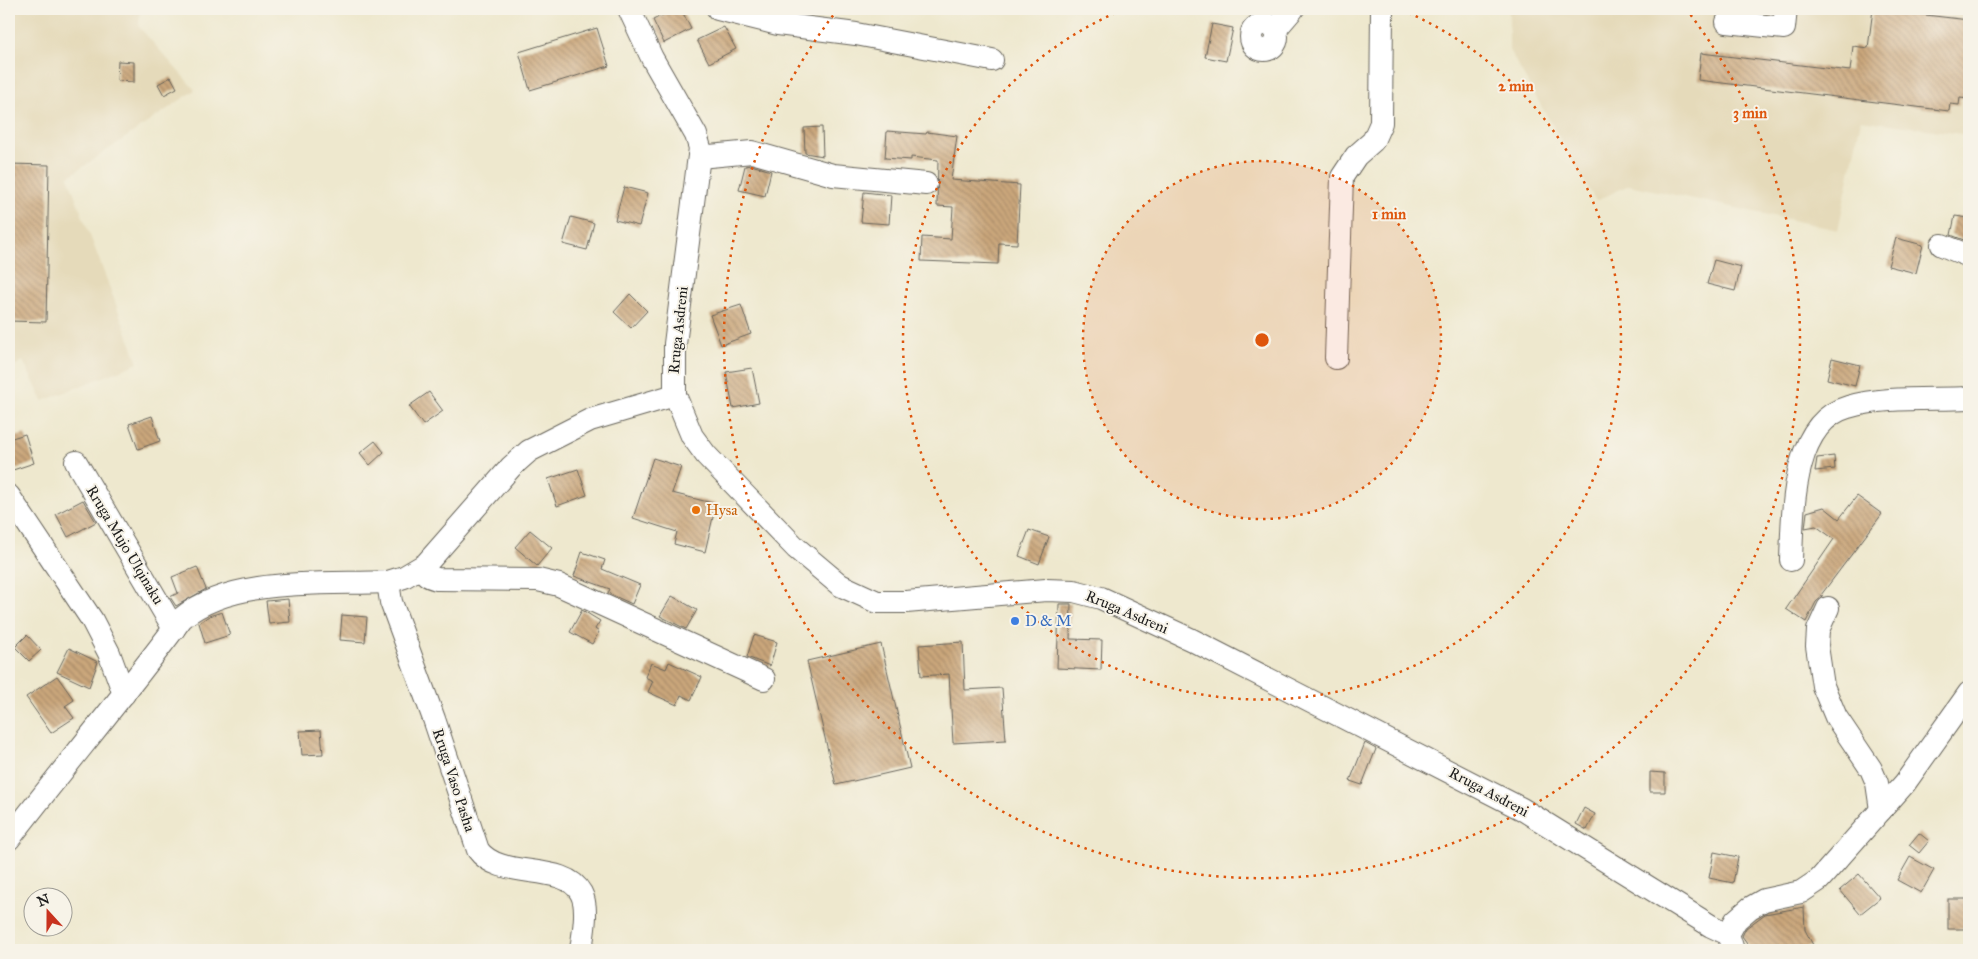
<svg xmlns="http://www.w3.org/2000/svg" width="1978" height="959" viewBox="0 0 1978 959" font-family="'IM FELL Great Primer',serif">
  <defs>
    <pattern id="building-back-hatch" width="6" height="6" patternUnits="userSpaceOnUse" patternTransform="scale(1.25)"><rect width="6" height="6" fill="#cba77c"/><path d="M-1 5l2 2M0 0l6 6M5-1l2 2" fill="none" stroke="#a48765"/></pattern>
  </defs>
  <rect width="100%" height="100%" fill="#f7f3e8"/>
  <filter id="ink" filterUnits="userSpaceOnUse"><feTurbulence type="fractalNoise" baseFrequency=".02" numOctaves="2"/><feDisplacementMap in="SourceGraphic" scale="10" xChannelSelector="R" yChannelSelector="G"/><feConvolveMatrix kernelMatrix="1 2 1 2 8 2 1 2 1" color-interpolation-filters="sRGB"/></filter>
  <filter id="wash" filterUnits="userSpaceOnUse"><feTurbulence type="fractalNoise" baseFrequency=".0096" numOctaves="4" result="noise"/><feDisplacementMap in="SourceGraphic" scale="20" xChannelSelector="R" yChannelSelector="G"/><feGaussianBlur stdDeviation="1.12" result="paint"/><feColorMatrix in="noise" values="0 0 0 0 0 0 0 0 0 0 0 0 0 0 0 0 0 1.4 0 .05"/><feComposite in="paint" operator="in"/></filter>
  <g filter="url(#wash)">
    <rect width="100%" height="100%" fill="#eee8ce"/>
    <g fill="#e5daba">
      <path d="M9,9H140L139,27L195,90L68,177L138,363L43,401L23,361L9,369Z"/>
      <path d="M1509,9H1969V135L1861,120L1838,230L1629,185L1596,201L1509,50Z"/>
    </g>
    <g id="blocks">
      <g fill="url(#building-back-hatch)">
        <path d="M675,9H681L691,29L664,43L653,20Z"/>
        <path d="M1873,9L1969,20L1967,45H1969V99L1960,98L1959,105L1950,104L1949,111L1698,80L1701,53L1850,71L1853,46L1868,48Z"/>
        <path d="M1212,24L1233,28L1226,61L1205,57Z"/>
        <path d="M724,27L736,49L709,63L697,40Z"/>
        <path d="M597,28L609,66L530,90L519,52Z"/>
        <path d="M118,61L134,62V82L117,81Z"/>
        <path d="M171,77L177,88L164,95L158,84Z"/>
        <path d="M822,127L823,156L805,153L804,128Z"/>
        <path d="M887,131L926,134L927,132L957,136L951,180L1020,185L1017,244L999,243L998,264L921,261L922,237L951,239L953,207L937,206L938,160L911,157V160L885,158Z"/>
        <path d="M9,164L49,165L46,322L9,321Z"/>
        <path d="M751,165L771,171L765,196L739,190L745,166Z"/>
        <path d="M624,187L648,193L639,226L615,220Z"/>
        <path d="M864,192L891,195L889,224L861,222Z"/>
        <path d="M1955,216L1969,218V242L1951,235Z"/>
        <path d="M571,217L594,223L587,250L563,244Z"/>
        <path d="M1896,238L1923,245L1916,273L1888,266Z"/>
        <path d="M1714,260L1741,267L1735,291L1707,284Z"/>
        <path d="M630,294L647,311L631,328L614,312Z"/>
        <path d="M741,305L751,334L721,345L710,315Z"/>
        <path d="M1832,358L1860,365L1855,386L1827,379Z"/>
        <path d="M752,368L759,403L733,408L726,372Z"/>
        <path d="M429,392L443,411L423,425L409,406Z"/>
        <path d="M152,416L160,441L138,449L129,424Z"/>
        <path d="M25,434L34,463L13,470L9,455V439Z"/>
        <path d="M375,441L384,452L370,465L360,453Z"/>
        <path d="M1834,456L1835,469L1815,471L1817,458Z"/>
        <path d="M653,458L681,467L672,493L716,504L705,552L674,544L677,532L633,518Z"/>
        <path d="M578,469L587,495L557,506L548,479Z"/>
        <path d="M1857,496L1882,514L1821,595L1823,596L1816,602L1806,622L1786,609L1834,539L1816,526L1805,528L1807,512L1824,507L1839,519Z"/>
        <path d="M83,500L96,522L68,537L56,514Z"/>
        <path d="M530,530L552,548L537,566L515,547Z"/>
        <path d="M1029,530L1049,537L1039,564L1019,556Z"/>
        <path d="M582,552L605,560L602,569L640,585L632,604L608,593L610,589L574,576Z"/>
        <path d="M197,567L206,589L176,606L170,597L178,593L172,577Z"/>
        <path d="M672,596L697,610L686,629L660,616Z"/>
        <path d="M288,599L290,622L269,624L266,601Z"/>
        <path d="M1059,604H1071L1070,639L1102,640L1101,670L1057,668Z"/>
        <path d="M582,610L600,621L595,629L599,632L592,644L570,632Z"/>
        <path d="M222,612L230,635L205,643L199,623L209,616Z"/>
        <path d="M342,615L367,617L365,642L340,640Z"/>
        <path d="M27,635L41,650L29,661L15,647Z"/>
        <path d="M754,635L777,642L770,666L747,657Z"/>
        <path d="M963,642L965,690L1002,688L1006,740L953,743L949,674L921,676L919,645Z"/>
        <path d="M881,644L910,768L836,785L807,661Z"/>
        <path d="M69,648L98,662L89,687L57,672Z"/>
        <path d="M669,662L702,677L691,700L681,695L677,705L648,692L653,681L645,677L651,663L666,669Z"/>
        <path d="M57,676L74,700L65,706L74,718L51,733L26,697Z"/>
        <path d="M321,730L323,754L302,755L300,731Z"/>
        <path d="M1365,743L1376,749L1362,785L1350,781Z"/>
        <path d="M1650,772L1665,773V792H1650Z"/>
        <path d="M1584,808L1595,814L1587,830L1576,824Z"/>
        <path d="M1919,833L1929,841L1919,853L1909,845Z"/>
        <path d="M1714,852L1738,857L1733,883L1709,878Z"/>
        <path d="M1910,857L1934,870L1921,893L1897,880Z"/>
        <path d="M1859,874L1880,898L1860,914L1840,890Z"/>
        <rect x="1948" y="899" width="21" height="30"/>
        <path d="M1804,907L1805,930L1813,945L1800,950H1752L1742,936L1746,928L1765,914Z"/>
      </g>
    </g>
  </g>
  <g filter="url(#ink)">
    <use href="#blocks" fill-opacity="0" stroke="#66635a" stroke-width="1"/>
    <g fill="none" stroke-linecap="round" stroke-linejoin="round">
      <defs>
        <g id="minor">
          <path d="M629,9L652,58L696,135L700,148L675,344V395L692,436L706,455L796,548L840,585L877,602H906L1046,590L1074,591L1101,598L1192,640L1522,809L1711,926L1728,934L1733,950"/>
          <path d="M718,9L778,24L856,34L992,60"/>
          <path d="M1727,22L1784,28L1786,9"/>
          <circle cx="1264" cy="37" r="13"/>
          <path d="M1275,30L1293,9"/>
          <path d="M699,157L752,152L833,175L926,184"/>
          <path d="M1942,245L1969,256"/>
          <path d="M1336,358L1342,177L1356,156L1373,141L1381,123L1382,9"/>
          <path d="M76,462L174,629"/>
          <path d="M9,496L92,620L109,653L124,694"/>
          <path d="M1791,560C1793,513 1791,423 1848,407C1884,396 1931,400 1969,398"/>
          <path d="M423,567C424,575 429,577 437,579L538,580L559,585L764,679"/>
          <path d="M388,582L391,602L434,719L478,850C500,881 564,861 581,893C589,908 583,934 581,950"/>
          <path d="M1828,608L1818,630L1817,646L1823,686L1836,717L1871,769L1877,783L1881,810"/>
          <path d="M9,839C66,765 126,693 182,618C232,576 325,585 388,582L404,577L426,564L511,467L529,451L590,420L675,395"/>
          <path d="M1728,934L1736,920L1750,908L1764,900L1801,892L1819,880L1905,783L1969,693"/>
        </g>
      </defs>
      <use href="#minor" stroke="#66635a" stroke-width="24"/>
      <use href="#minor" stroke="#fff" stroke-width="22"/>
    </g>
  </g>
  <circle cx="1262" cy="340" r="179" fill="#de560d" fill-opacity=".12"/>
  <g fill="none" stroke="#de560d" stroke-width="2.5" stroke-dasharray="2.5 5">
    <circle cx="1262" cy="340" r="179"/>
    <path d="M1402 10A359 359 0 1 1 1122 10"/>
    <path d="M1686 9A538 538 0 1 1 838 9"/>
  </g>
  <circle fill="#e8710a" stroke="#f7f3e8" stroke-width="2" cx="696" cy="510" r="5"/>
  <circle fill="#3f7fe0" stroke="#f7f3e8" stroke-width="2" cx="1015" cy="621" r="5"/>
  <g text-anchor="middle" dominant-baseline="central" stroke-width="4" stroke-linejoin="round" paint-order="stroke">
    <g font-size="15" fill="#1c1c1c" stroke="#f7f3e8">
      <text transform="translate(678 330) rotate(-84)">Rruga Asdreni</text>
      <text transform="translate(125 545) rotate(59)">Rruga Mujo Ulqinaku</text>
      <text transform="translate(1127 612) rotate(23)">Rruga Asdreni</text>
      <text transform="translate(454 780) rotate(72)">Rruga Vaso Pasha</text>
      <text transform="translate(1489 792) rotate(28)">Rruga Asdreni</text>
    </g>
    <g font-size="15" fill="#c56008" stroke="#f7f3e8" text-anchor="start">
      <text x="706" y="510">Hysa</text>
    </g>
    <g font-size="15" fill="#366cbe" stroke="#f7f3e8" text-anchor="start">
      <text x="1025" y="621">D &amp; M</text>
    </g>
  </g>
  <circle cx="1262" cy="340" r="8" fill="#de560d" stroke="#f7f3e8" stroke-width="2.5"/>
  <g font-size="15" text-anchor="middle" font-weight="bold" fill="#de560d" stroke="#f7f3e8" stroke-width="4" stroke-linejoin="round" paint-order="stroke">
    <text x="1516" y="91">2 min</text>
    <text x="1750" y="118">3 min</text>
    <text x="1389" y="219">1 min</text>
  </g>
  <rect width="1978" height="959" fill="none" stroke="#f7f3e8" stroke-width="30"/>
  <g transform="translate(48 912) rotate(339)"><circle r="24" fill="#f7f3e8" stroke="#9f9d96"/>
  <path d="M0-4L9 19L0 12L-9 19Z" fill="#c8321e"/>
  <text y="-8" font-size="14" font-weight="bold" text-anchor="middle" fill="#1c1c1c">N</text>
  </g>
</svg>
